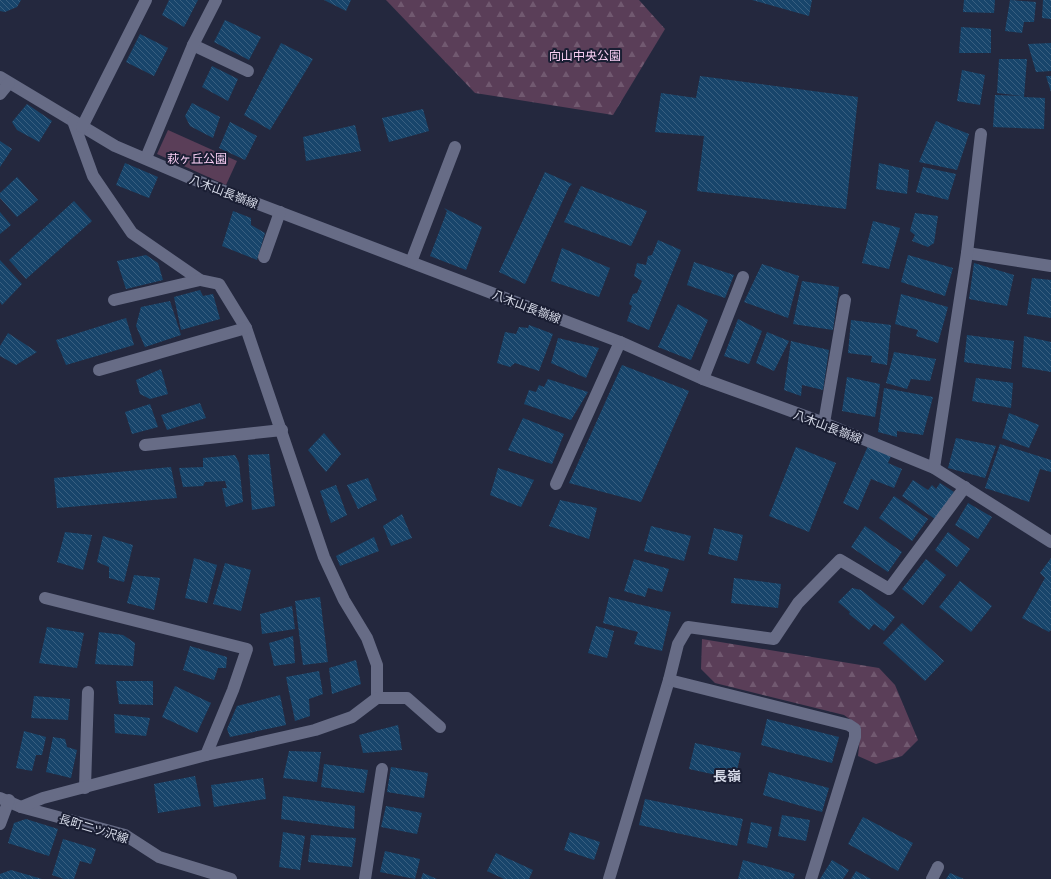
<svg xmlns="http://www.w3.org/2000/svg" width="1051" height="879" viewBox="0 0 1051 879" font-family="'Exo 2','Noto Sans JP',sans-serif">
  <defs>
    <pattern id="forest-firs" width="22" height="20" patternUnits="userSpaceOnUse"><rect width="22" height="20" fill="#5a3e58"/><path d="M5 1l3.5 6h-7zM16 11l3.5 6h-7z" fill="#715970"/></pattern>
    <pattern id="building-back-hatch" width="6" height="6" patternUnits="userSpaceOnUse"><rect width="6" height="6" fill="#18456b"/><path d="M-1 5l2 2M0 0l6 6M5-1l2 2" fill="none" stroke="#395f80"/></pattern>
  </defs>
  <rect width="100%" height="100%" fill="#24283e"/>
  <path fill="#5a3e58" d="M168,130L237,161L226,185L157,154Z"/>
  <g fill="url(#forest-firs)">
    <path d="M386,0H639L665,29L613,115L475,93Z"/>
    <path d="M702,639L879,668L895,685L918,740L902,756L876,764L858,756L860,736L858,725L844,715L715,683L701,669Z"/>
  </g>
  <g fill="url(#building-back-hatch)">
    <path d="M0,0H21L17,7L5,12L0,11Z"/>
    <path d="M169,0H198L184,27L162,15Z"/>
    <path d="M324,0H351L346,11Z"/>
    <path d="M752,0H812L809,16Z"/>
    <path d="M964,0H995L994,13L963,12Z"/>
    <path d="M1010,0L1036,2L1034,22H1024L1022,33L1005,31Z"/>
    <path d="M1043,0H1051V19L1042,18Z"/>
    <path d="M225,20L261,37L249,60L214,42Z"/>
    <path d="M961,27L991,29V53H959Z"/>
    <path d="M140,34L168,48L154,76L126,62Z"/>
    <path d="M281,43L313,59L270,130L244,115Z"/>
    <path d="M1051,43V71L1036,72L1028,44Z"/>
    <path d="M999,59H1027L1024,97L1045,98L1044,129L993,127L995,95L1023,96L997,93Z"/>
    <path d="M212,66L238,79L228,101L202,87Z"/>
    <path d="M962,70L985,75L980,105L957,101Z"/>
    <path d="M700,76L858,97L846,209L697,191L704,136L655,132L661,93L696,98Z"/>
    <path d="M1046,76H1051V92Z"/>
    <path d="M192,103L220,117L213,138L190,126L185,116Z"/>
    <path d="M27,104L52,121L39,142L17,130L12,122Z"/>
    <path d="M423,109L429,131L389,142L382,118Z"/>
    <path d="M936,121L969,134L957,170L919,162Z"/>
    <path d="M230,122L257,136L245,160L219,148Z"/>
    <path d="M355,125L361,151L306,161L303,137Z"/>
    <path d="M0,141L12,149L0,167Z"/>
    <path d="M125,163L158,177L149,198L116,185Z"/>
    <path d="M879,163L909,170L907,194L876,189Z"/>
    <path d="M923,167L956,174L948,200L916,192Z"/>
    <path d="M545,172L572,184L569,187L525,284L499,272Z"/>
    <path d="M17,177L38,200L17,217L0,198V193Z"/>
    <path d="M581,186L647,211L631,246L564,222Z"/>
    <path d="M74,201L92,221L26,279L9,260Z"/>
    <path d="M444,208L482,227L466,270L430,256L447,211Z"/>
    <path d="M233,211L251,218V225L265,233L257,260L222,246Z"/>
    <path d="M0,212L11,225L0,234Z"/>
    <path d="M915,213L938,216L934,243L928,247L912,241L915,235L910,231Z"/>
    <path d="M873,221L900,228L889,269L862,263Z"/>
    <path d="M658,240L681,250L649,330L627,321L632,306L629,304L633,294L637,293L642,281L634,276L637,263L646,265L648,256L652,255Z"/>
    <path d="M562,248L610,268L599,297L551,281Z"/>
    <path d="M146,255L158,263L163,280L126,289L117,261Z"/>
    <path d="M908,255L953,268L945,296L901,282Z"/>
    <path d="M0,260L22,284L2,305L0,302Z"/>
    <path d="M694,262L734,275L725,298L687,285Z"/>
    <path d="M974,263L1014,275L1007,306L969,299Z"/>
    <path d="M762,264L799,276L788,318L744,302Z"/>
    <path d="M1032,278L1051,280V318L1027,314Z"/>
    <path d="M802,281L839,287L833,330L793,324Z"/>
    <path d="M200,290L203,296L213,294L220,319L181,330L174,297Z"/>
    <path d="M901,294L948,307L938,343L916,336L918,330L895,324Z"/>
    <path d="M170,301L181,335L145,347L136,326L141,307Z"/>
    <path d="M678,304L708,320L691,360L658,347Z"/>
    <path d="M126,318L134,345L66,365L56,340Z"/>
    <path d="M738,319L762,331L749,364L724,356Z"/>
    <path d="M851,320L891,325L887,365L871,362L872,356L848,353Z"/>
    <path d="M529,325L553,334L539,371L515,363L510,367L497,363L505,332L516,334L519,327L528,328Z"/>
    <path d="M767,332L789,341L774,371L756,363Z"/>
    <path d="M8,333L37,352L16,365L0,356V346Z"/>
    <path d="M967,335L1014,341L1011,369L964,362Z"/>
    <path d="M1024,336L1051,342V372L1022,367Z"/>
    <path d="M558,338L599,348L586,378L551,363Z"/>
    <path d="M791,341L829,350L823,390L802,385L801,396L784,390Z"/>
    <path d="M894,352L936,359L930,381L911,379L907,389L886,383Z"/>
    <path d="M622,365L689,391L641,502L569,483Z"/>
    <path d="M161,369L168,394L150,399L140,394L136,380Z"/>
    <path d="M847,377L880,384L875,417L842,411Z"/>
    <path d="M976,378L1013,383L1011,408L972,401Z"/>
    <path d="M548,379L588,392L571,420L524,404L529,390L536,392L539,385L544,387Z"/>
    <path d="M884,388L933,397L923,435L897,431V437L878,432Z"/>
    <path d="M200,403L206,418L167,430L161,415Z"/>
    <path d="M150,404L158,427L132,434L125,412Z"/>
    <path d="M1009,413L1039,425L1029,448L1002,438Z"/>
    <path d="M523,418L564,434L552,464L508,450Z"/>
    <path d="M324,433L341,454L326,472L308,450Z"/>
    <path d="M956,438L996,446L985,478L948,468Z"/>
    <path d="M1000,444L1051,460V472L1040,469L1029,502L985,488Z"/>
    <path d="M868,446L891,456L888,463L902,469L894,488L871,479L858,510L843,503Z"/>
    <path d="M796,447L836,463L809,532L769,516Z"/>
    <path d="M269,454L275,506L252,510L248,455Z"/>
    <path d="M235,455L239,463L243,502L226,507L222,488H227L225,481L205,482L203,486L183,487L179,468L203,467V458Z"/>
    <path d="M171,467L177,498L57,508L54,478Z"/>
    <path d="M498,468L534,480L521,507L490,495Z"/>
    <path d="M368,478L377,500L358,509L347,485Z"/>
    <path d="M913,480L928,490L932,485L936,489L940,483L954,492L935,519L902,496Z"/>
    <path d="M336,485L347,515L331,523L320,491Z"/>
    <path d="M894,496L928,519L912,541L879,518Z"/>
    <path d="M560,500L597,508L589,539L549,526Z"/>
    <path d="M968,503L992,517L978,539L955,525Z"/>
    <path d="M402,514L412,538L391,546L383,526Z"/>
    <path d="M651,526L691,536L684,561L644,551Z"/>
    <path d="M865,526L902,552L888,572L851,547Z"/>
    <path d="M714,528L743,535L737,561L708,554Z"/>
    <path d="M65,532L92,535L83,570L57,562Z"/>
    <path d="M948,532L970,549L957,567L935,550Z"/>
    <path d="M103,536L133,545L124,582L109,578V567L97,562Z"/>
    <path d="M374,537L379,551L340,566L336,556Z"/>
    <path d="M194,558L217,565L207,603L185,598Z"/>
    <path d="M1051,558V630L1049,632L1022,618L1045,578L1040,573Z"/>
    <path d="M634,559L669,569L662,592L648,588L645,597L624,591Z"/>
    <path d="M926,559L946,575L923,605L902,589Z"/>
    <path d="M225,563L251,570L241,611L213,604Z"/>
    <path d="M134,575L160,578L154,610L127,603Z"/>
    <path d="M734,578L781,584L778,608L731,603Z"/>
    <path d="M960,581L992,606L971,632L939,607Z"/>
    <path d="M852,588L861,590L895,617L884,631L874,624L869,630L849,614L850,612L838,602Z"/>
    <path d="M320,597L328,662L303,665L295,601Z"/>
    <path d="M609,597L671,612L662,651L634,644L638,632L603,623Z"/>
    <path d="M292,606L295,629L262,634L260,614Z"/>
    <path d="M902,623L944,661L925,681L883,643Z"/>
    <path d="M596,626L614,631L607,658L588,653Z"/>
    <path d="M47,627L84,633L77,668L39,663Z"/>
    <path d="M99,632L123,635L135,643L133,666L95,664Z"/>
    <path d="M293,636L295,663L274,666L269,643Z"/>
    <path d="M190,646L227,657L226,668H218L214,680L183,670Z"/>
    <path d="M356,660L361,684L332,694L329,668Z"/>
    <path d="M319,671L323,694L309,699L310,716L295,721L286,677Z"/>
    <path d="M116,681H153V705L119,704Z"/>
    <path d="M175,686L211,703L197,733L162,717Z"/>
    <path d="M280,695L286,725L230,737L227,729L237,706Z"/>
    <path d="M34,696L70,699L68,720L31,718Z"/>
    <path d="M114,714L150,718L146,736L115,733Z"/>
    <path d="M767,719L839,737L832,763L761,745Z"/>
    <path d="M398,725L402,750L363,753L359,735Z"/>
    <path d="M24,731L46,737L42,755H36L32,771L16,768Z"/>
    <path d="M53,737L65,739L67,747L77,750L71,778L46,772Z"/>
    <path d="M695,743L741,753L735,779L689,769Z"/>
    <path d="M289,751L321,752L317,782L283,778Z"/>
    <path d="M324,764L368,770L364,793L321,787Z"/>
    <path d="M391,767L428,773L424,798L387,792Z"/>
    <path d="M769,772L829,788L822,812L763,795Z"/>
    <path d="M195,776L201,806L158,813L154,784Z"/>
    <path d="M263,778L266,799L214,807L211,785Z"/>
    <path d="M283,796L355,806L354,829L281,819Z"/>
    <path d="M645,799L743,819L737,846L639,825Z"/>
    <path d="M386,806L422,813L417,834L381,827Z"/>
    <path d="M782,815L810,820L806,841L778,836Z"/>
    <path d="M863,817L913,843L898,871L848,844Z"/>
    <path d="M26,819L58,829L49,856L8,843L14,823Z"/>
    <path d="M751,822L772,827L767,848L747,843Z"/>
    <path d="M283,832L305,836L300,870L279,867Z"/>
    <path d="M570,832L600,842L594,860L564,850Z"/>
    <path d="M311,835L356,838L352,867L308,862Z"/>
    <path d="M63,839L96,849L91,864L80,861L74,879H64L52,875Z"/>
    <path d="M385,851L420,859L415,879L380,872Z"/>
    <path d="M496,853L533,870L529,879H504L487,871Z"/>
    <path d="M743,860L795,874L793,879H738Z"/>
    <path d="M832,860L849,870L843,879H820Z"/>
    <path d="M11,870L42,879H0V874Z"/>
    <path d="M856,871L871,879H851Z"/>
    <path d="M423,873L437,879H421Z"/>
    <path d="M950,873L964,879H946Z"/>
  </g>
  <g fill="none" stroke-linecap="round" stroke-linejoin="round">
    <g stroke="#676c86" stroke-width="12">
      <path d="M193,45L248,71"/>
      <path d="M0,77L115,146L190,178L620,342L703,379L824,423L934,468L1051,542"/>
      <path d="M0,94L9,83"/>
      <path d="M73,121L93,176L132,233L200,280L219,284L246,328L324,557L344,600L367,638L377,665V698"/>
      <path d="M82,127L146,0"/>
      <path d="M146,158L193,45L216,0"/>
      <path d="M967,253L1051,266"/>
      <path d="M264,257L280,212"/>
      <path d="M411,262L455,147"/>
      <path d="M114,300L200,280"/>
      <path d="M99,370L246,328"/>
      <path d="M703,379L743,277"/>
      <path d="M824,423L845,300"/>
      <path d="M145,445L282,430"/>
      <path d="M934,468L967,253L981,134"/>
      <path d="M556,484L620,342"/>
      <path d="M45,598L247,649L233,690L206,755"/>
      <path d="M85,788L88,692"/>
      <path d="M0,798L21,807L125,835L159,857L231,879"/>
      <path d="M21,807L43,798L206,755L315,730L352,717L377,698H407L440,727"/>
      <path d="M0,824L9,800"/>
      <path d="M365,879L382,769"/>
      <path d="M609,879L669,680"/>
      <path d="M811,879L855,737V729L849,725L669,680L678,644L688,627L774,639L798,603L840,560L889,589L965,487"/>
      <path d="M932,879L938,867"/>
    </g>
  </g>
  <g text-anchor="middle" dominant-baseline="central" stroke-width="4" stroke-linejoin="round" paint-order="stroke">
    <g font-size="12" fill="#f9cff4" stroke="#1a1e33">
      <text x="585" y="55">向山中央公園</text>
      <text x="197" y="158">萩ヶ丘公園</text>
    </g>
    <g font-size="12" fill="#d6dae8" stroke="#1a1e33">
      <text transform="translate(224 191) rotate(21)">八木山長嶺線</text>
      <text transform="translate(527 306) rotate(21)">八木山長嶺線</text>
      <text transform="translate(828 426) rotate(21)">八木山長嶺線</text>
      <text transform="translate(94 828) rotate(17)">長町二ツ沢線</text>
    </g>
    <g font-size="14" font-weight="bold" fill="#d6dae8" stroke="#1a1e33">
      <text x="727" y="775">長嶺</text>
    </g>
  </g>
</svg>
